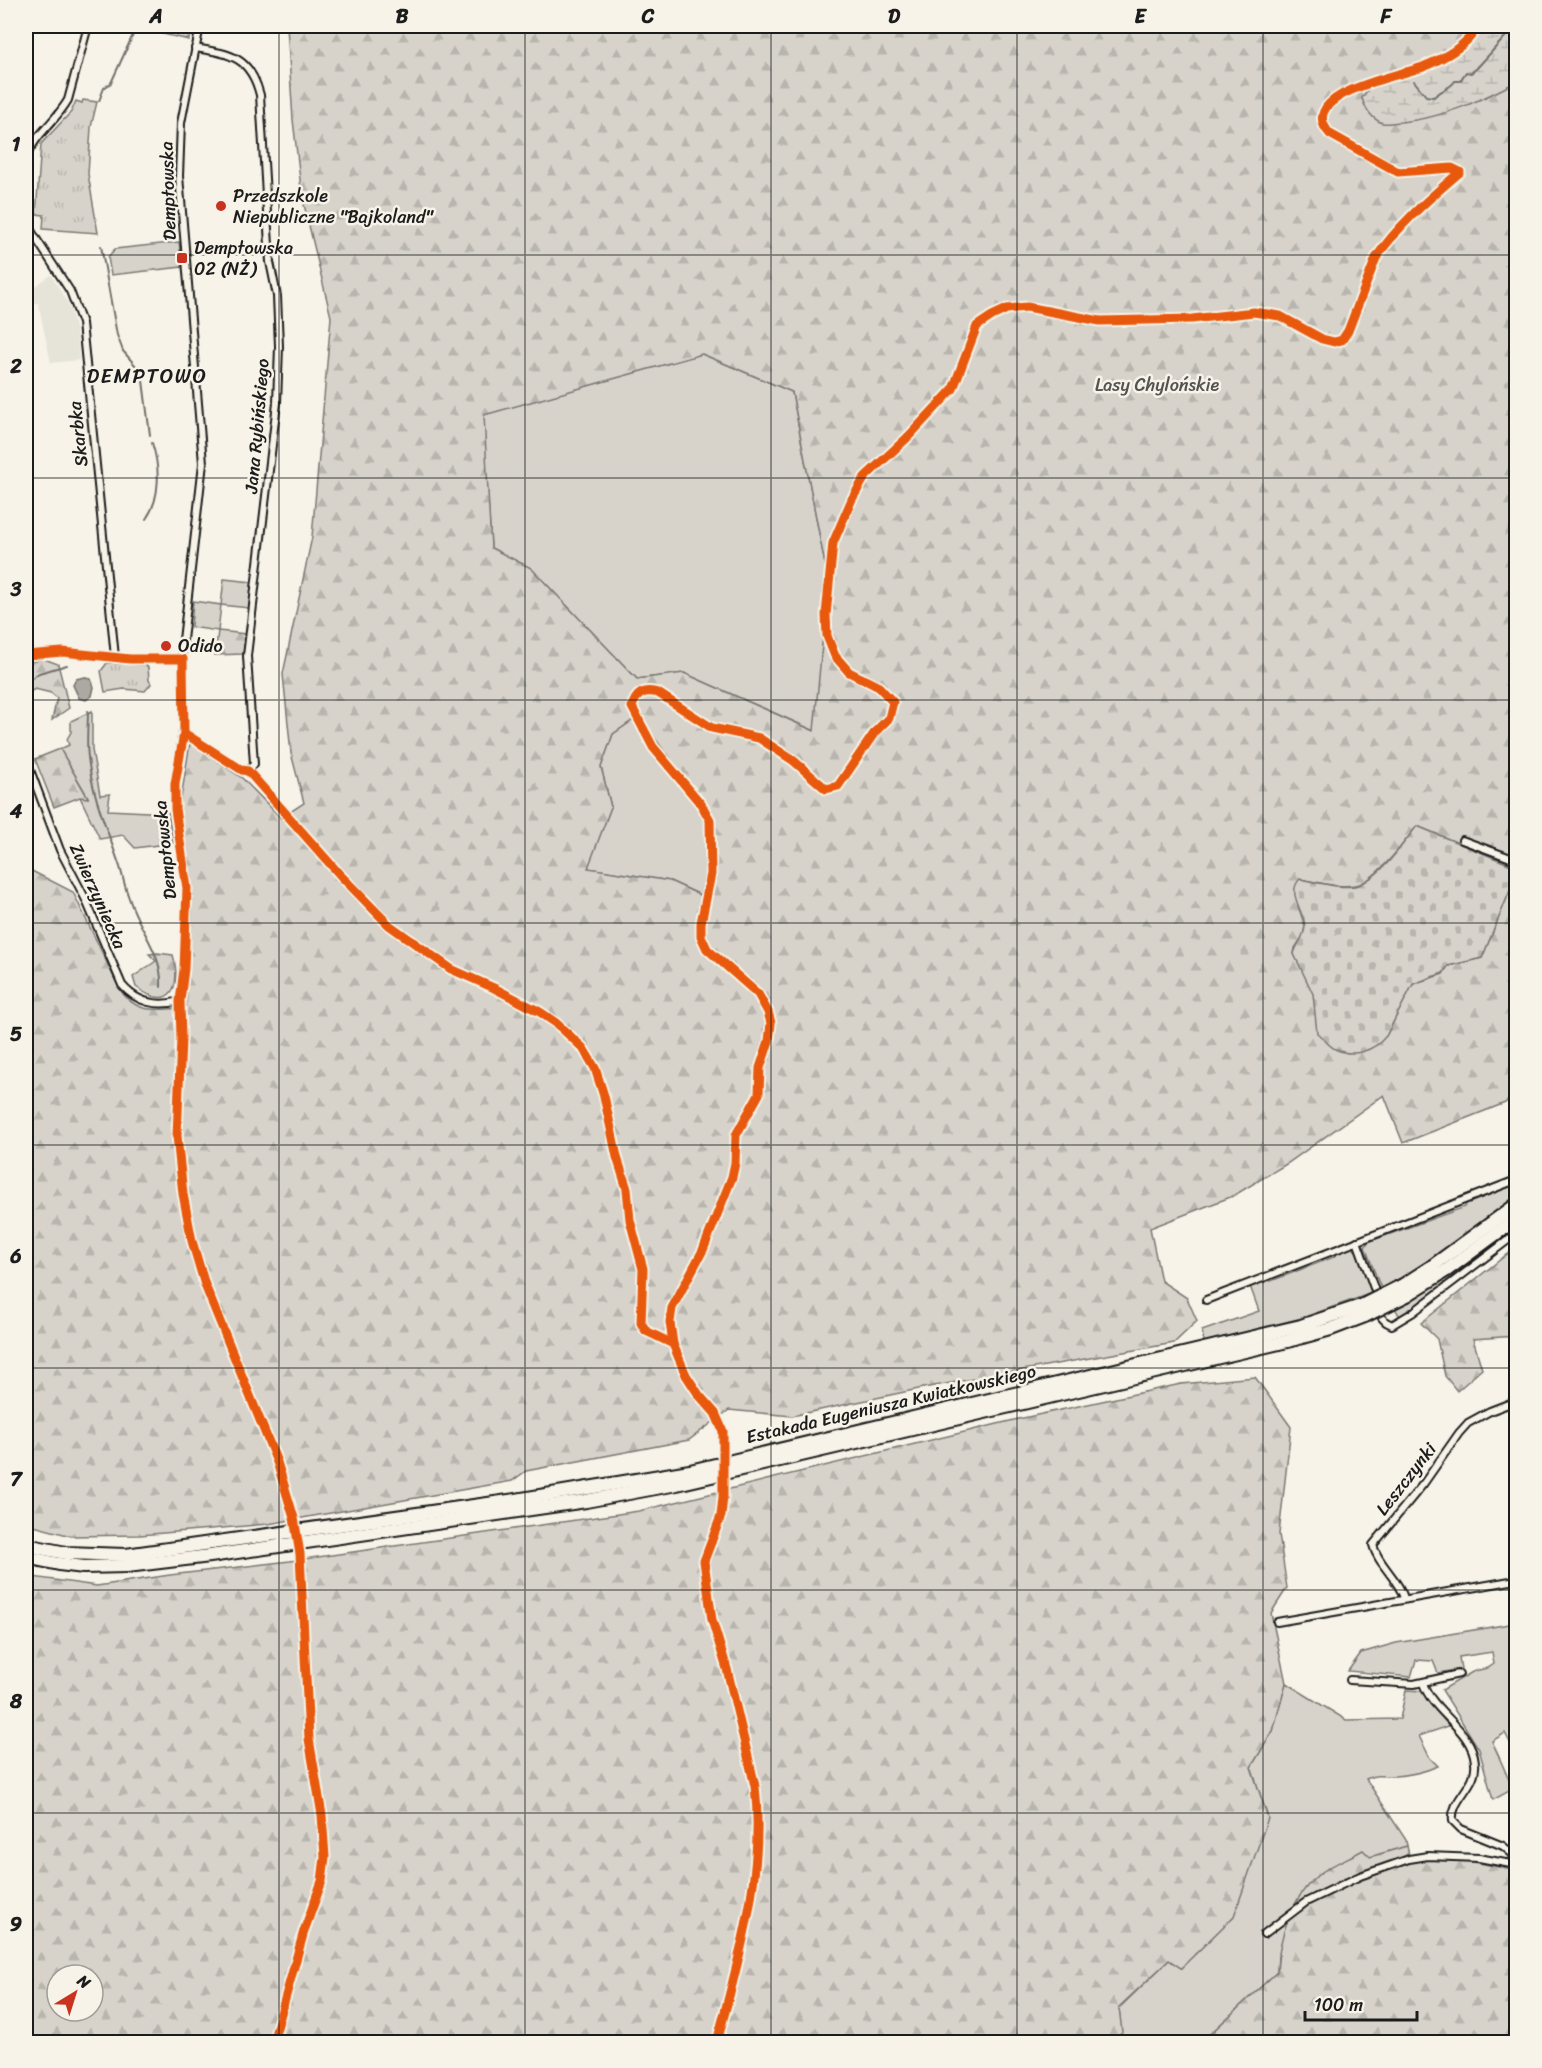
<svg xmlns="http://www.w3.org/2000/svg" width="1542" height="2068" viewBox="0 0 1542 2068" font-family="Sriracha,sans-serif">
  <defs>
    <pattern id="forest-firs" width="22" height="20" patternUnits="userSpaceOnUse" patternTransform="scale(1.5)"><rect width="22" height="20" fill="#d7d3cb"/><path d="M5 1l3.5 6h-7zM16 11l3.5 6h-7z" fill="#b8b5ae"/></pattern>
    <pattern id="wetland-marsh" width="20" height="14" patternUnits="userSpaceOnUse" patternTransform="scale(1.5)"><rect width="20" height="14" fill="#d7d3cb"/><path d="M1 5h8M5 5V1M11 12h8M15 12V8" fill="none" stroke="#b8b5ae"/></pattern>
    <pattern id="cemetery-stones" width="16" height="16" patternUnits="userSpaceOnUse" patternTransform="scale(1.5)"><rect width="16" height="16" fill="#d7d3cb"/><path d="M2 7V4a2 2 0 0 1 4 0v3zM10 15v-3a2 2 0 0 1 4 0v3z" fill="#b8b5ae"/></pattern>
    <pattern id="park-tufts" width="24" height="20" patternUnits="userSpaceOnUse" patternTransform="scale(1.5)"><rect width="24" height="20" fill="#d7d3cb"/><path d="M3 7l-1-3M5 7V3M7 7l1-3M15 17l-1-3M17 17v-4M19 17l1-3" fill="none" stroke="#b8b5ae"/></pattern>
  </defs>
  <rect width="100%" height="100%" fill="#f7f3e8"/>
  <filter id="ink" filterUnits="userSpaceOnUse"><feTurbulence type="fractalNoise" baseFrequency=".0167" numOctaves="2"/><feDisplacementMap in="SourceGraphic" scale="12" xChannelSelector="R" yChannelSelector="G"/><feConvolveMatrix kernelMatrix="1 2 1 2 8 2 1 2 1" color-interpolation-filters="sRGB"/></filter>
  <g filter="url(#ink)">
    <path fill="#e6e3d9" d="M51,275L67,301L71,312L77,335L79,360L51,363L38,303L27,304L26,293Z"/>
    <g fill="#d7d3cb" stroke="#7a7874" stroke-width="1.5">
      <path d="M179,242L182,267L111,275L108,257L115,249Z"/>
      <path d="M702,354L792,392L828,580L815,731L684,673L637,679L531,568L491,548L483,415Z"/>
      <path d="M224,579L252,582L249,608L221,605Z"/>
      <path d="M193,601L221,605L218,631L191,627Z"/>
      <path d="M92,711V750L100,795L110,794L108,810L168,813L173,843L135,848L123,835L100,839L80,797H88L60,749L69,745L67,739L71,732V721Z"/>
      <path d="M639,716L708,812L709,860L705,897L670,881L587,868L611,807L601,767L613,734Z"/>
      <path d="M1516,1184V1197L1424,1266L1382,1291L1365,1247L1368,1242L1465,1207L1467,1202Z"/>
      <path d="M1516,1226V1229L1400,1317L1395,1308L1443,1280Z"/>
      <path d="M1352,1247L1357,1252L1372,1293L1302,1318L1204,1342L1202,1331L1259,1311L1250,1286L1267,1280L1271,1281L1334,1257L1336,1253Z"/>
      <path d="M1516,1623V1754L1505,1733L1492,1741L1513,1789L1493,1800L1479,1749L1442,1690L1474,1671L1488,1668L1494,1664L1492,1652L1459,1657L1461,1669L1438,1673L1433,1661L1416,1660L1411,1677L1348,1671L1361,1653L1396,1643Z"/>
      <path d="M1286,1683L1346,1720L1400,1719L1406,1690L1421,1691L1449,1726L1419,1736L1430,1758L1438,1766C1424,1772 1410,1775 1395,1776C1383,1776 1377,1774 1366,1779L1406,1840L1407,1846L1370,1857L1278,1955L1277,1972L1210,2034L1189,2042H1107L1121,2032L1119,2008L1169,1960L1181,1968L1268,1818L1251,1767L1273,1731Z"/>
    </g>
    <g fill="url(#forest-firs)" stroke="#7a7874" stroke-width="1.5" fill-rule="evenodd">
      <path d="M287,26H1516V867L1417,826C1405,841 1375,882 1356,885C1338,888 1318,882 1300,879L1298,906L1305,926L1303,936L1295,948L1294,954L1314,994L1318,1033L1386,1036L1413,984L1443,974L1448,966L1482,958L1516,876V1094L1505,1103L1403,1143L1384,1095L1288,1163L1233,1196L1150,1228L1161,1281L1187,1298L1197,1321L1174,1343L923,1388L792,1416L729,1410L689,1440L526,1471L512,1481L268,1524L140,1535L71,1536L26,1524V868L73,892L119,988C137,1016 156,1009 186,1008L192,912L189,867L180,805L190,743L242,778L281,818L304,803L291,753L283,674L312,537L331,317L302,196L293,120ZM702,354L792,392L828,580L814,731L684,673L637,679L531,568L491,548L484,415ZM639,716L708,812L709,860L704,897L670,881L588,868L611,807L601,767L613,734Z"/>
      <path d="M218,631L246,634L243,654L215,655Z"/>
      <path d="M44,659L58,664L69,708L52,720L57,698L51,693L35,689L26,694V663Z"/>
      <path d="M60,749L88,798L80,797L54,807L35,759Z"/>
      <path d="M157,953L173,955C182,988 170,1012 136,987L133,977L156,961L149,954Z"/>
      <path d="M1516,1247V1336L1473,1339L1482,1369L1457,1391L1445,1376L1437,1339L1421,1323Z"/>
      <path d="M1255,1377L1291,1427L1279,1534L1287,1588L1271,1613L1286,1683L1273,1731L1251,1767L1268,1818L1234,1916L1181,1968L1169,1960L1119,2007L1122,2032L1107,2042H26V1576L97,1586L170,1575L290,1561L639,1511L1014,1420L1181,1384ZM57,1975H93V2011H57Z"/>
      <path d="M1407,1846L1409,1855L1394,1860L1397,1866C1442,1852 1472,1861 1516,1871V2042H1189L1210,2034L1277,1972C1279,1937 1291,1898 1318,1875C1330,1865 1349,1858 1363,1850L1370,1857Z"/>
    </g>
    <path fill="url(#wetland-marsh)" stroke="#7a7874" stroke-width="1.5" d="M1484,26H1516V82C1479,101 1443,118 1401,122C1395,122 1387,124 1382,123C1371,118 1365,108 1362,98L1369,88L1444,61L1469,45Z"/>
    <path fill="url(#cemetery-stones)" stroke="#7a7874" stroke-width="1.5" d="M1417,826L1516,867V876L1482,958L1448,966L1443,973L1413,984L1386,1036C1374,1051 1353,1058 1335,1049C1329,1046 1323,1038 1317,1033L1313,994L1294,954C1296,944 1305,937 1305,926C1304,912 1286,892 1300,879C1315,882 1347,891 1361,884C1384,873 1401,846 1417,826Z"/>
    <g fill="url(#park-tufts)" stroke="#7a7874" stroke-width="1.5">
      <path d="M143,26H191L189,40L142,29Z"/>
      <path d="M83,100L97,102L91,127L88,174L98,233L43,229L44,215L36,214L41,144L71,112L76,101L82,103Z"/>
      <path d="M107,663L145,665L148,667L149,680L151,684L145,691L124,689L105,692L101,671Z"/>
    </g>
    <path fill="#aca9a2" stroke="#72716c" stroke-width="1.5" d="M85,677L91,679L94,687L92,696L86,700L79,698L73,685L76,679Z"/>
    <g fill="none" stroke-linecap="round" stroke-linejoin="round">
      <g stroke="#72716c" stroke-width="2">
        <path d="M1414,81L1426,96L1434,97C1441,90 1450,89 1455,81H1460L1466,72L1471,73L1477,68L1515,26"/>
        <path d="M99,101L104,88L111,83L137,26"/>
        <path d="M101,246L117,335L123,351L142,373L150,435"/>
        <path d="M146,519C161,498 160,467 152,443"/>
        <path d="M26,682L39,673L67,665"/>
        <path d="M88,711C88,726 86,742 88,757C92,796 108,831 120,867C123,877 125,888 129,898C139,930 163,953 161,987"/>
      </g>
      <defs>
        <g id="street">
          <path d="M26,157C35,135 56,121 68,100L88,26"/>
          <path d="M26,223L70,291L82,323L115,657"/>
          <path d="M26,643L29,655"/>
          <path d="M26,655L63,652L130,659H183"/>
          <path d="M184,733L242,770L248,771L254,764L247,656L277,403L279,346L277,296L270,262L260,95C250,56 230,54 195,48"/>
          <path d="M26,759L60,850L85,898L122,985C137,1003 158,1007 180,1001L184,969L187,888L175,809V784L184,723L182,649L203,463L179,176L181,123L200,26"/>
          <path d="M1462,840L1516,860"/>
          <path d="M1357,1241L1374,1288L1382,1318L1386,1322L1392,1325L1412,1313L1516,1234"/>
          <path d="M1206,1300L1516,1180"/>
          <path d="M1404,1598C1398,1578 1378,1565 1373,1545L1424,1483L1459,1433L1468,1423L1490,1411L1516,1401"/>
          <path d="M1277,1622L1516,1580"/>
          <path d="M1350,1680L1414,1684L1459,1674"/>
          <path d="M1423,1683C1433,1713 1472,1729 1475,1762C1478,1786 1450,1799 1453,1821L1461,1829L1503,1846L1516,1857"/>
          <path d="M1264,1934L1306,1902L1360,1876L1409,1859L1428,1856L1479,1858L1516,1865"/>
        </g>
        <g id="highway">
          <path d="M1403,1285L1431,1267L1516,1205"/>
          <path d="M1407,1295L1447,1270L1516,1219"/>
          <path d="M26,1545L66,1553L126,1555L516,1500L690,1471L1301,1326L1361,1306"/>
          <path d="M26,1557L59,1564L84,1567L127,1566L210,1556L586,1501L677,1484L1288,1341L1331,1329L1365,1316"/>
        </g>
      </defs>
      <use href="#street" stroke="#1c1c1c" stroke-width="10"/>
      <use href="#highway" stroke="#1c1c1c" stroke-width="16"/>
      <use href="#street" stroke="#f7f3e8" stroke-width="6"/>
      <use href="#highway" stroke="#f7f3e8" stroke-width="12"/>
      <defs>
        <g id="highway-bridge">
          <path d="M1361,1306L1403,1285"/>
          <path d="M1365,1316L1407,1295"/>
        </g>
      </defs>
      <use href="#highway-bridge" stroke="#1c1c1c" stroke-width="16" stroke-linecap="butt"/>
      <use href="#highway-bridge" stroke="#f7f3e8" stroke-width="12"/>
      <defs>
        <g id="cycleway">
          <path d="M26,655L63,652L130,659H183L184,733L175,784V809L187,888L184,969L180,1001L181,1039L177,1136L183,1194L192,1241L205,1285L277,1462L294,1518L300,1554L309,1739L322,1815L325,1857L322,1881L304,1931L273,2042"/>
          <path d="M184,733L242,770L248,771L341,876L389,925L451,969L494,988L540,1012L556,1023L583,1048L595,1068L604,1096L617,1157L627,1189L630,1220L643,1269L641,1323L646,1331L673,1344"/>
          <path d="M717,2042C739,1958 765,1874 755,1786L727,1669L712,1620L704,1561L721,1516L723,1497V1431L715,1413L699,1395L686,1375L673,1344L670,1322L672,1308L703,1250L732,1177L735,1163L736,1135L759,1094L760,1068L769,1041L771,1023L768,1012L758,994L707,949L701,936V923L711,874L710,820L701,804L653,747L632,707C636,694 644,689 658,693L712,728L759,738L794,761L826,789L838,786L875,732L889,718L893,702L879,687L849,672L835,656L827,636L826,615L833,543L852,499L865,477L908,437L953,389L977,326L992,316L1007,309L1027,307L1100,321L1192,319L1254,312L1280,316L1322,339L1334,342L1342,340L1348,331L1376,258C1398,225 1430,198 1460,172L1452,168L1398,172L1330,134C1293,94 1402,75 1423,67C1444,58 1467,46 1478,26"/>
        </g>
      </defs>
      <use href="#cycleway" stroke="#f7f3e8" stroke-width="13"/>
      <use href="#cycleway" stroke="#e8590c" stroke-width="9"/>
    </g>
  </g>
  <path fill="none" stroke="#1c1c1c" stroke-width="1.5" stroke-opacity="0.55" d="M279,26V2042M525,26V2042M771,26V2042M1017,26V2042M1263,26V2042M26,255H1516M26,478H1516M26,700H1516M26,923H1516M26,1145H1516M26,1368H1516M26,1590H1516M26,1813H1516"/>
  <g fill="#c8321e" stroke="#f7f3e8" stroke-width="2">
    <circle cx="221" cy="206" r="6"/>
    <rect x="176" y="252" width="12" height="12" rx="3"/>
    <circle cx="166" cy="646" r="6"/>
  </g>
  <g text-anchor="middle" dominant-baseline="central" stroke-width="5" stroke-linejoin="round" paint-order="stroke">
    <g font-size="18" fill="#1c1c1c" stroke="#f7f3e8">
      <text transform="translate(168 191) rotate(-92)">Demptowska</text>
      <text transform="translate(257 426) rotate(-85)">Jana Rybińskiego</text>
      <text transform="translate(78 434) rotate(-96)">Skarbka</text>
      <text transform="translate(165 850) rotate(-96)">Demptowska</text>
      <text transform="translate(98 896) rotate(66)">Zwierzyniecka</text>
      <text transform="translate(891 1404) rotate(-13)">Estakada Eugeniusza Kwiatkowskiego</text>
      <text transform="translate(1406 1479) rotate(-52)">Leszczynki</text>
    </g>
    <g font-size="18" fill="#1c1c1c" stroke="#f7f3e8" text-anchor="start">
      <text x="233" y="196">Przedszkole<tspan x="233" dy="21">Niepubliczne "Bajkoland"</tspan></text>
      <text x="194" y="248">Demptowska<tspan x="194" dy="21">02 (NŻ)</tspan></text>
      <text x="178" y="646">Odido</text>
    </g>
    <g font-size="18" fill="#545351" stroke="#f7f3e8">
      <text x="1157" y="385">Lasy Chylońskie</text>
    </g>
    <g font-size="21" letter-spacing="1.5" fill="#1c1c1c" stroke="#f7f3e8">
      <text x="147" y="376">DEMPTOWO</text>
    </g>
  </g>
  <rect width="1542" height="2068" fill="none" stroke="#f7f3e8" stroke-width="66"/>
  <g transform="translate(75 1993) rotate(38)"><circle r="28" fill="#f7f3e8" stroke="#9f9d96" stroke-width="1.5"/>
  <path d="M0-4.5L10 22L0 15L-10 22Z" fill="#c8321e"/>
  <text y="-9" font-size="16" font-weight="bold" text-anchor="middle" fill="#1c1c1c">N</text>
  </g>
  <path d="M1305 2011v9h112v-9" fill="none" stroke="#1c1c1c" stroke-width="3"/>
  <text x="1314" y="2011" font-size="18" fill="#1c1c1c" stroke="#f7f3e8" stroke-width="4.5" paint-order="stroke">100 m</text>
  <rect x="33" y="33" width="1476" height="2002" fill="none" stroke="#1c1c1c" stroke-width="2"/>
  <g font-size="20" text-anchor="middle" font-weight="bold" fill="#1c1c1c">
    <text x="156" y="23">A</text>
    <text x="402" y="23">B</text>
    <text x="648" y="23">C</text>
    <text x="894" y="23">D</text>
    <text x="1140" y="23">E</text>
    <text x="1386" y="23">F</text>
    <text x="16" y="151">1</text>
    <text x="16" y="373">2</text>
    <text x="16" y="596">3</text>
    <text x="16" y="818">4</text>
    <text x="16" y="1041">5</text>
    <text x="16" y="1263">6</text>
    <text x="16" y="1486">7</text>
    <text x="16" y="1708">8</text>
    <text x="16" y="1931">9</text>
  </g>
</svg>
